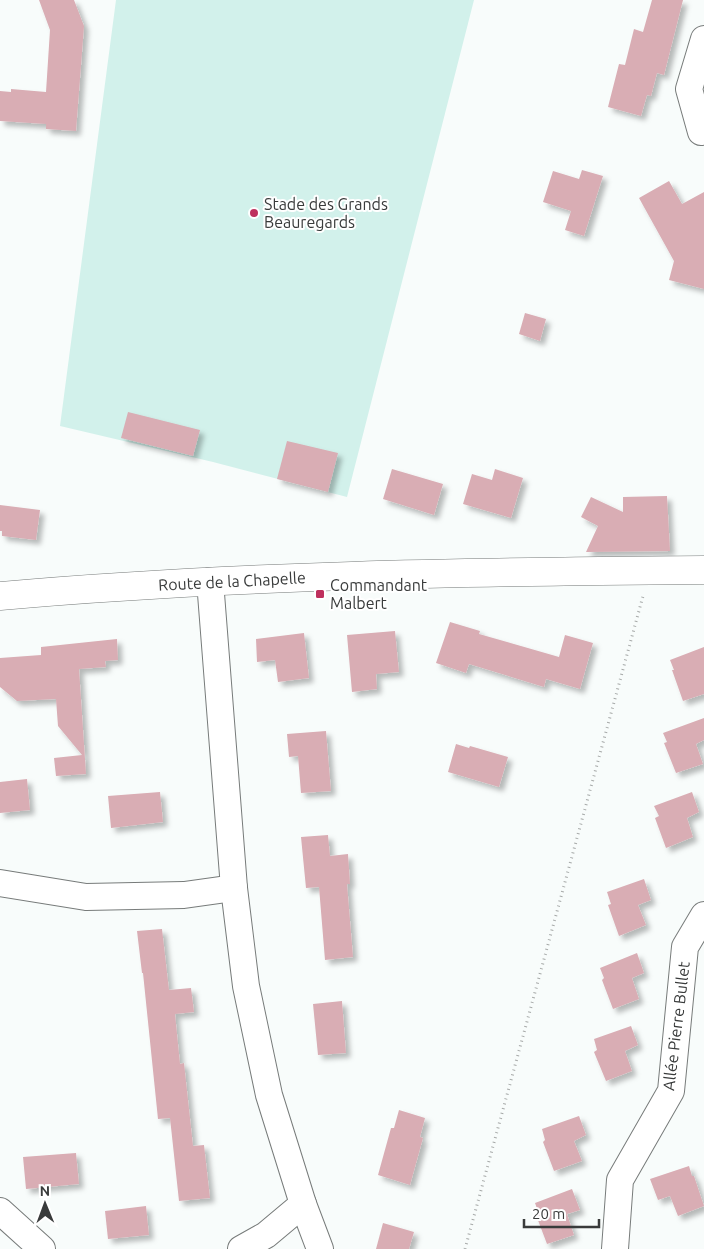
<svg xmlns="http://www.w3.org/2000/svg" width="704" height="1249" viewBox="0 0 704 1249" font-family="Ubuntu,sans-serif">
  <defs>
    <filter id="shadow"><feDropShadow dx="4.5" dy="4.5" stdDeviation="2.5" flood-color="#0004"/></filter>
  </defs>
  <rect width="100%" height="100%" fill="#f8fcfb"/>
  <path fill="#d2f1eb" d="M116,0H474L347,497L213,462L60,426Z"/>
  <g fill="#d9adb4" filter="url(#shadow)">
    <path d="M39,0H74L84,26L76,131L46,129V124L0,121V91L11,92V89L46,92L50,30Z"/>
    <path d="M652,0H683L664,75L657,73L651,96L647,95L641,116L608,107L619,64L625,65L634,29L643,32Z"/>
    <path d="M582,170L603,176L584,236L565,230L571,211L543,202L553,171L579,179Z"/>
    <path d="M669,181L682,204L704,192V289L669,280L674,261L639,198Z"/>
    <path d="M525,313L546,319L540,341L519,334Z"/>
    <path d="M128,412L200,430L193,456L121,438Z"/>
    <path d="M287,441L338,453L328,492L277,479Z"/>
    <path d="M392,469L443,484L434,515L383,499Z"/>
    <path d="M495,469L523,478L511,518L463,504L472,474L492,480Z"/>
    <path d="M667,496L670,551L586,552L598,526L581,517L591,497L623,512V497Z"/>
    <path d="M0,505L40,510L36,540L2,536V531H0Z"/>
    <path d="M450,622L480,631L479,634L559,657L565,635L593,643L580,689L546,679L544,687L469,664L466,673L436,663Z"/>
    <path d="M395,631L399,672L376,674L377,689L352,692L347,635Z"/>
    <path d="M304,633L309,678L278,682L275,660L257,662L256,639Z"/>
    <path d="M117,639L118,660L105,661L106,667L79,669L86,774L56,776L54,758L82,755L58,726L56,699L17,701L0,687V658L41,655V647Z"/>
    <path d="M704,647V694L683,701L672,670H674L670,660Z"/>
    <path d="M704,718V740L696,744L703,764L676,773L664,743L667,742L663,733Z"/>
    <path d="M326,731L331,791L301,793L298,756L289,757L287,734Z"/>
    <path d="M456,744L469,748L470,746L508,757L499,787L448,772Z"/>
    <path d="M27,779L30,810L0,813V782Z"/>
    <path d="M160,792L163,822L111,828L108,796Z"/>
    <path d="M692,792L699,812L687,818L693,837L666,848L655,818L659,816L654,806Z"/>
    <path d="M328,835L330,856L348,854L350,884H347L353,957L325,960L319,887L306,888L301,837Z"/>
    <path d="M644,879L651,900L638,905L646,925L619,936L608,905L611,904L607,892Z"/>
    <path d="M162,929L169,990L191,988L194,1012L175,1014L180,1064L184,1063L193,1146L204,1145L210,1198L179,1201L170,1118L158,1119L143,973H142L137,931Z"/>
    <path d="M637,953L644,973L632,978L639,999L613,1009L602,980L604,978L600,968Z"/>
    <path d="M342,1001L346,1053L318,1055L313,1004Z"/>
    <path d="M631,1026L638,1045L625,1051L632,1071L606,1081L594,1052L597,1050L594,1039Z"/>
    <path d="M399,1110L425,1118L420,1137L423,1138L410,1185L378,1175L391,1128H394Z"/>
    <path d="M579,1116L586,1135L574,1141L582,1161L554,1171L543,1142L545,1140L542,1129Z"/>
    <path d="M76,1153L79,1184L26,1189L23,1157Z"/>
    <path d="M689,1166L692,1176H694L704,1206L678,1216L670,1196L658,1200L650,1179Z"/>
    <path d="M572,1189L580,1210L567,1214L574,1235L547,1244L536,1215L539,1214L535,1203Z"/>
    <path d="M146,1206L149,1235L108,1239L105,1211Z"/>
    <path d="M383,1223L414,1232L409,1249H376Z"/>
  </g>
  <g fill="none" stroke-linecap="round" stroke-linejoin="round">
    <defs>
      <g id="minor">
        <path d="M701,132L689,89L704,39"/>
        <path d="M210,581L234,888L246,986L269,1095L303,1204L266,1235L241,1249"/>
        <path d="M0,883L86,897L184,895L234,888"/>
        <path d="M303,1204L320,1249"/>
        <path d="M0,1211L42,1249"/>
        <path d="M615,1249L620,1180L671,1091L685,947L704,915"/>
      </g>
      <path id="secondary" d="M0,596C234,575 469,572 704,570"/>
    </defs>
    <use href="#minor" stroke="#777b7a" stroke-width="28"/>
    <use href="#secondary" stroke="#777b7a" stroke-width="29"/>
    <path stroke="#a7aaa9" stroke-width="3" stroke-dasharray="1 4" stroke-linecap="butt" d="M465,1249L643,596"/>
    <use href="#minor" stroke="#fff" stroke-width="26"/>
    <use href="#secondary" stroke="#fff" stroke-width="28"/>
  </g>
  <g fill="#be305d" stroke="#fff" stroke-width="2">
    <circle cx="254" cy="213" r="5"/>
    <rect x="315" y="589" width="10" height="10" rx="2.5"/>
  </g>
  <g text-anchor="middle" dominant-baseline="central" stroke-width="4" stroke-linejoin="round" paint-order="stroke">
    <g font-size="16" fill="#393b3b" stroke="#fff" text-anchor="start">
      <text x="264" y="204">Stade des Grands<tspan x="264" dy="18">Beauregards</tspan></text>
      <text x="330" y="585">Commandant<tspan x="330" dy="18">Malbert</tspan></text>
    </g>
    <g font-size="16" fill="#393b3b" stroke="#fff">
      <text transform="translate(232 581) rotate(-3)">Route de la Chapelle</text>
      <text transform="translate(676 1026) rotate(-83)">Allée Pierre Bullet</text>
    </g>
  </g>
  <g transform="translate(45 1204) rotate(359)" stroke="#ffffff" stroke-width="4" paint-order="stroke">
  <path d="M0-4L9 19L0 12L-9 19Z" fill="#393b3b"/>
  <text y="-8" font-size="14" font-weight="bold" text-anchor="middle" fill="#393b3b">N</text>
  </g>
  <path d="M524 1219v8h75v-8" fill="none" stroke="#393b3b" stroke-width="2.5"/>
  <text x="532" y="1219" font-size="15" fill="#393b3b" stroke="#ffffff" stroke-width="4" paint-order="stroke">20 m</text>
</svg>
